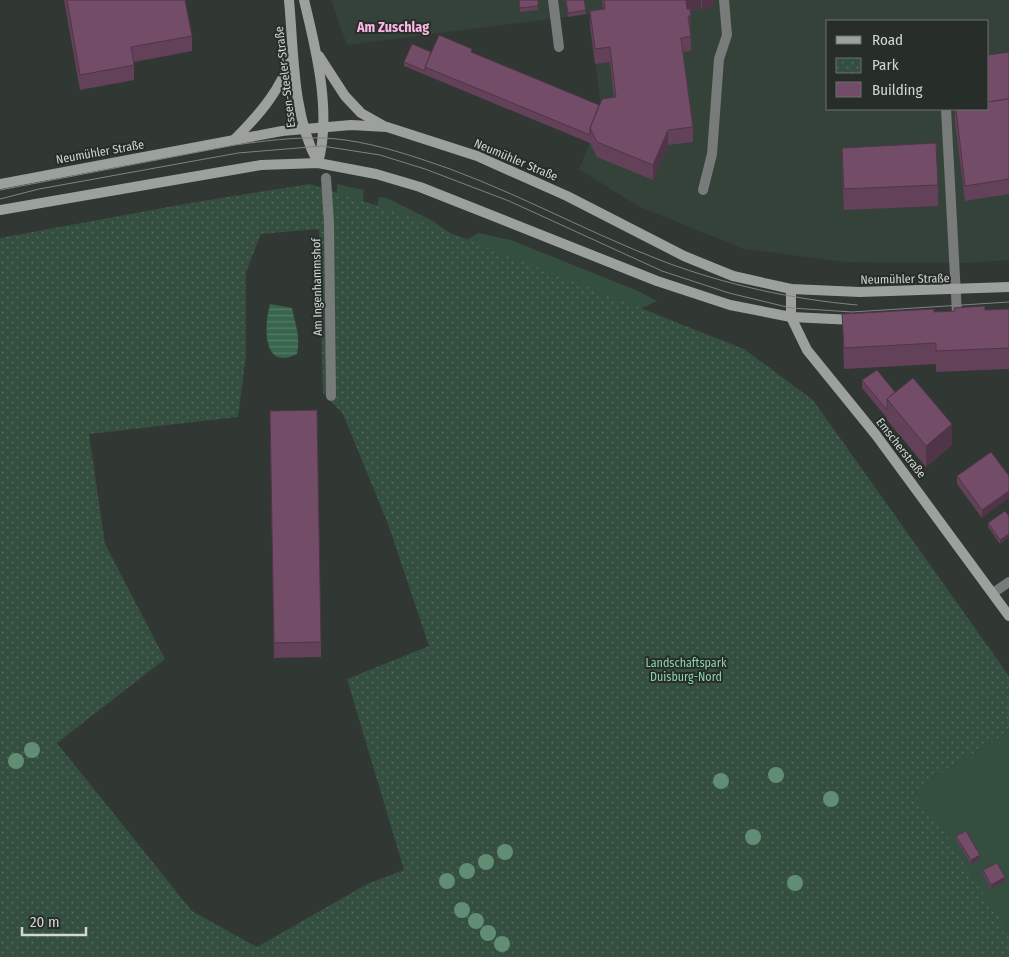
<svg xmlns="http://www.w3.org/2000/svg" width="1009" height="957" viewBox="0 0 1009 957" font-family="'Fira Sans Condensed',sans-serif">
  <defs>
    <pattern id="park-dots" width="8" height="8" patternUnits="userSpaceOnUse" patternTransform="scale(1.25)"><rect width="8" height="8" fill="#344e3f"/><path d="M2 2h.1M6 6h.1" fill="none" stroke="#50675a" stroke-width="1.8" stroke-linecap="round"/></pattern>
    <pattern id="water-rules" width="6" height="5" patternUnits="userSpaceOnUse" patternTransform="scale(1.25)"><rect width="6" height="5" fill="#38664d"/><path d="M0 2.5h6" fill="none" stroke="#547b66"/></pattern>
  </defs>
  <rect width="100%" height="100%" fill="#313733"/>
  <path fill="#35423a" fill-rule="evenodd" d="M331,0H1009V260L968,263L846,262L744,249L638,206L579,169L602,114L589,14L347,45ZM828,21H988V109H828Z"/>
  <g fill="#344e3f">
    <path d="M337,184L364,190L362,217L336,214Z"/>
    <path d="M379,197L387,198L433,221L454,236L468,239L478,233L511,240L638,291L657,301L634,312L374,220Z"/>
    <path d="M1009,732V934L914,793L935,777Z"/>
  </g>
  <path fill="url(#park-dots)" fill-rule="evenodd" d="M310,184L397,212L744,349L813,400L1009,676V732L935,777L914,793L942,829L1005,927L1009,934V957H0V238L190,203ZM319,229L323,393L343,414L388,524L429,646L347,679L404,870L367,884L257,947L192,911L57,743L165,659L105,544L89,434L238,417L246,356V272L261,234Z"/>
  <path fill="url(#water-rules)" d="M270,304L292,308C295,324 301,337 297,354C262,372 264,325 270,304Z"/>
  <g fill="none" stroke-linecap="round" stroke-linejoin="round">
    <g stroke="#777b79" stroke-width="10">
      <path d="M553,0L559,47"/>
      <path d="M946,109L957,314"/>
      <path d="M326,178L329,223L331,396"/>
      <path d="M703,190L712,154L719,59L727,35L724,0"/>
      <path d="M993,593L1009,582"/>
    </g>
    <g stroke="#9ca19e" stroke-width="10">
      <path d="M289,0C294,53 292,114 318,163"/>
      <path d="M304,0C316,49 332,113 318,163"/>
      <path d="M319,56L345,96L361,113L384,126"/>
      <path d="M234,140C259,115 282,89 292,54"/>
      <path d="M0,184L282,131L351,125L387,127L477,156L567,196L684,256L733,276L791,289L860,292L1009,287"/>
      <path d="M0,210L261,165L318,163L376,174L420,187L657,281L730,305L791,317L854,320"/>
      <path d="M791,289V317L807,350L876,435L1009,616"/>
    </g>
    <g stroke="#7f8480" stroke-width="1">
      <path d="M0,190L235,145C264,141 293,137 322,138C354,139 387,148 418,158C504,185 581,230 665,262C727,285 791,299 857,305"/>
      <path d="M0,199L39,189L238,153L322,146L380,155L425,169L509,201L662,271L729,293L791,308L852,312L1009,302"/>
    </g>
  </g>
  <g fill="#618d74">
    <circle cx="32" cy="750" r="8"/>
    <circle cx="16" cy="761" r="8"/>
    <circle cx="776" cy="775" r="8"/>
    <circle cx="721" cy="781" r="8"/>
    <circle cx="831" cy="799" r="8"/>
    <circle cx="753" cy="837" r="8"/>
    <circle cx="505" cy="852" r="8"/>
    <circle cx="486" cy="862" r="8"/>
    <circle cx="467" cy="871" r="8"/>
    <circle cx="447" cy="881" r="8"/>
    <circle cx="795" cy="883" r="8"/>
    <circle cx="462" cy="910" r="8"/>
    <circle cx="476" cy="921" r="8"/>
    <circle cx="488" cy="933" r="8"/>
    <circle cx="502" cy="944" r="8"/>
  </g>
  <g fill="#634159">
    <path d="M64,0H185L192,36V51L134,62V80L80,90Z"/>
    <path d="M519,0H538V10L520,12Z"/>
    <path d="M565,0H584L586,14L568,17Z"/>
    <path d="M602,0H715V4L702,11L701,7L690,12L691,51L683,52L693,127V142L668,145L653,180L597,157L590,143L404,66V62L431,52L472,53L599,105L614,98L610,62L595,64L590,26V11L603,9Z"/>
    <path d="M1009,52V194L965,201L955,122V109H988Z"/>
    <path d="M842,148L938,185V206L844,210L842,169Z"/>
    <path d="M1009,309V369L936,372V364L844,369L842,314L934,312Z"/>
    <path d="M862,380L895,392L952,445L926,467L887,420V418L862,388Z"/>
    <path d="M270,426L321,642V657L274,658Z"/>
    <path d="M991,452L982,518L957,484V476Z"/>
    <path d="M1009,516L1000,544L988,527V523Z"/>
    <path d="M956,836L980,859L971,864L956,840Z"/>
    <path d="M983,870L1005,881L991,889L983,874Z"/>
  </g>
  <g fill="#503548">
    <path d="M686,0H701V7L686,14Z"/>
    <path d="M702,0H715V4L702,11Z"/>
    <path d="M668,130V145L653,180V165Z"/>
    <path d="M952,424V445L926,467V446Z"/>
    <path d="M1009,491V498L982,518V510Z"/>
    <path d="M1009,534V538L1000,544V540Z"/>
    <path d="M980,855V859L971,864V860Z"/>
    <path d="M1005,877V881L991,889V885Z"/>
  </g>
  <g fill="#734c67" stroke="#503548">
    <path d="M67,0H185L192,36L131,47L134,65L80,75Z"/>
    <path d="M519,0H538V6L520,8Z"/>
    <path d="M566,0H584L586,10L568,13Z"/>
    <path d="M604,0H686L687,9H690L691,16H688L691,36L681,38L693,127L668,130L653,165L597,142L590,128L602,99L616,97L610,47L595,49L590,11L605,9Z"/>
    <path d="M439,35L472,49L471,52L599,105L590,128V135L425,67Z"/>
    <path d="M412,44L431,52L425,67V71L404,62Z"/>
    <path d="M1009,52V99L988,102V55Z"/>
    <path d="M1009,99V179L965,186L956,109H988V102Z"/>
    <path d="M936,143L938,185L844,189L842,148Z"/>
    <path d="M985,306V310L1009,309V348L936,351V343L844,348L842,314L934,309V312L955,311L954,308Z"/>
    <path d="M877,370L895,392L887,399V410L862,380Z"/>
    <path d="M913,378L952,424L926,446L887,399Z"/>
    <path d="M317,410L321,642L274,643L270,411Z"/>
    <path d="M991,452L1009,476V491L982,510L957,476Z"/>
    <path d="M1005,511L1009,516V534L1000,540L988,523Z"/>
    <path d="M966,831L980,855L971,860L956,836Z"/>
    <path d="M997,863L1005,877L991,885L983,870Z"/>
  </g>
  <g text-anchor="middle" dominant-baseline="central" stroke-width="4" stroke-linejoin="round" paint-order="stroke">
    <g font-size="12" fill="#d3d7d4" stroke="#272d29">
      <text transform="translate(285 77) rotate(-97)">Essen-Steeler-Straße</text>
      <text transform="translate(100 152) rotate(-10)">Neumühler Straße</text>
      <text transform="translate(516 160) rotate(23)">Neumühler Straße</text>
      <text transform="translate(905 279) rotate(-1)">Neumühler Straße</text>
      <text transform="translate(317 287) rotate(-91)">Am Ingenhammshof</text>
      <text transform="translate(901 448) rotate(52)">Emscherstraße</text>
    </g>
    <g font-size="12" fill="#89d4a9" stroke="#272d29">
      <text x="686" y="663">Landschaftspark<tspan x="686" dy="14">Duisburg-Nord</tspan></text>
    </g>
    <g font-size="14" font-weight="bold" fill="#fab5e5" stroke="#272d29">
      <text x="393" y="27">Am Zuschlag</text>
    </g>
  </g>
  <rect x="826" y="20" width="162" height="90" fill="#272d29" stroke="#6c716d"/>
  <rect x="836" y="36" width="25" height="8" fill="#9ca19e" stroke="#6c716d"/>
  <text x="872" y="45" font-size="15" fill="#d3d7d4">Road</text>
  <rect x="836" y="58" width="25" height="15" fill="url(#park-dots)" stroke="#6c716d"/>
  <text x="872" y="70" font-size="15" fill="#d3d7d4">Park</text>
  <rect x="836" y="82" width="25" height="15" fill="#734c67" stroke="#6c716d"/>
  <text x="872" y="95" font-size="15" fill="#d3d7d4">Building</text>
  <path d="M22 927v8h64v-8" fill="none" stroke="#d3d7d4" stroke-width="2.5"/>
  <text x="30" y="927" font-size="15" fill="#d3d7d4" stroke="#272d29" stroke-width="4" paint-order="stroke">20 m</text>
</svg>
